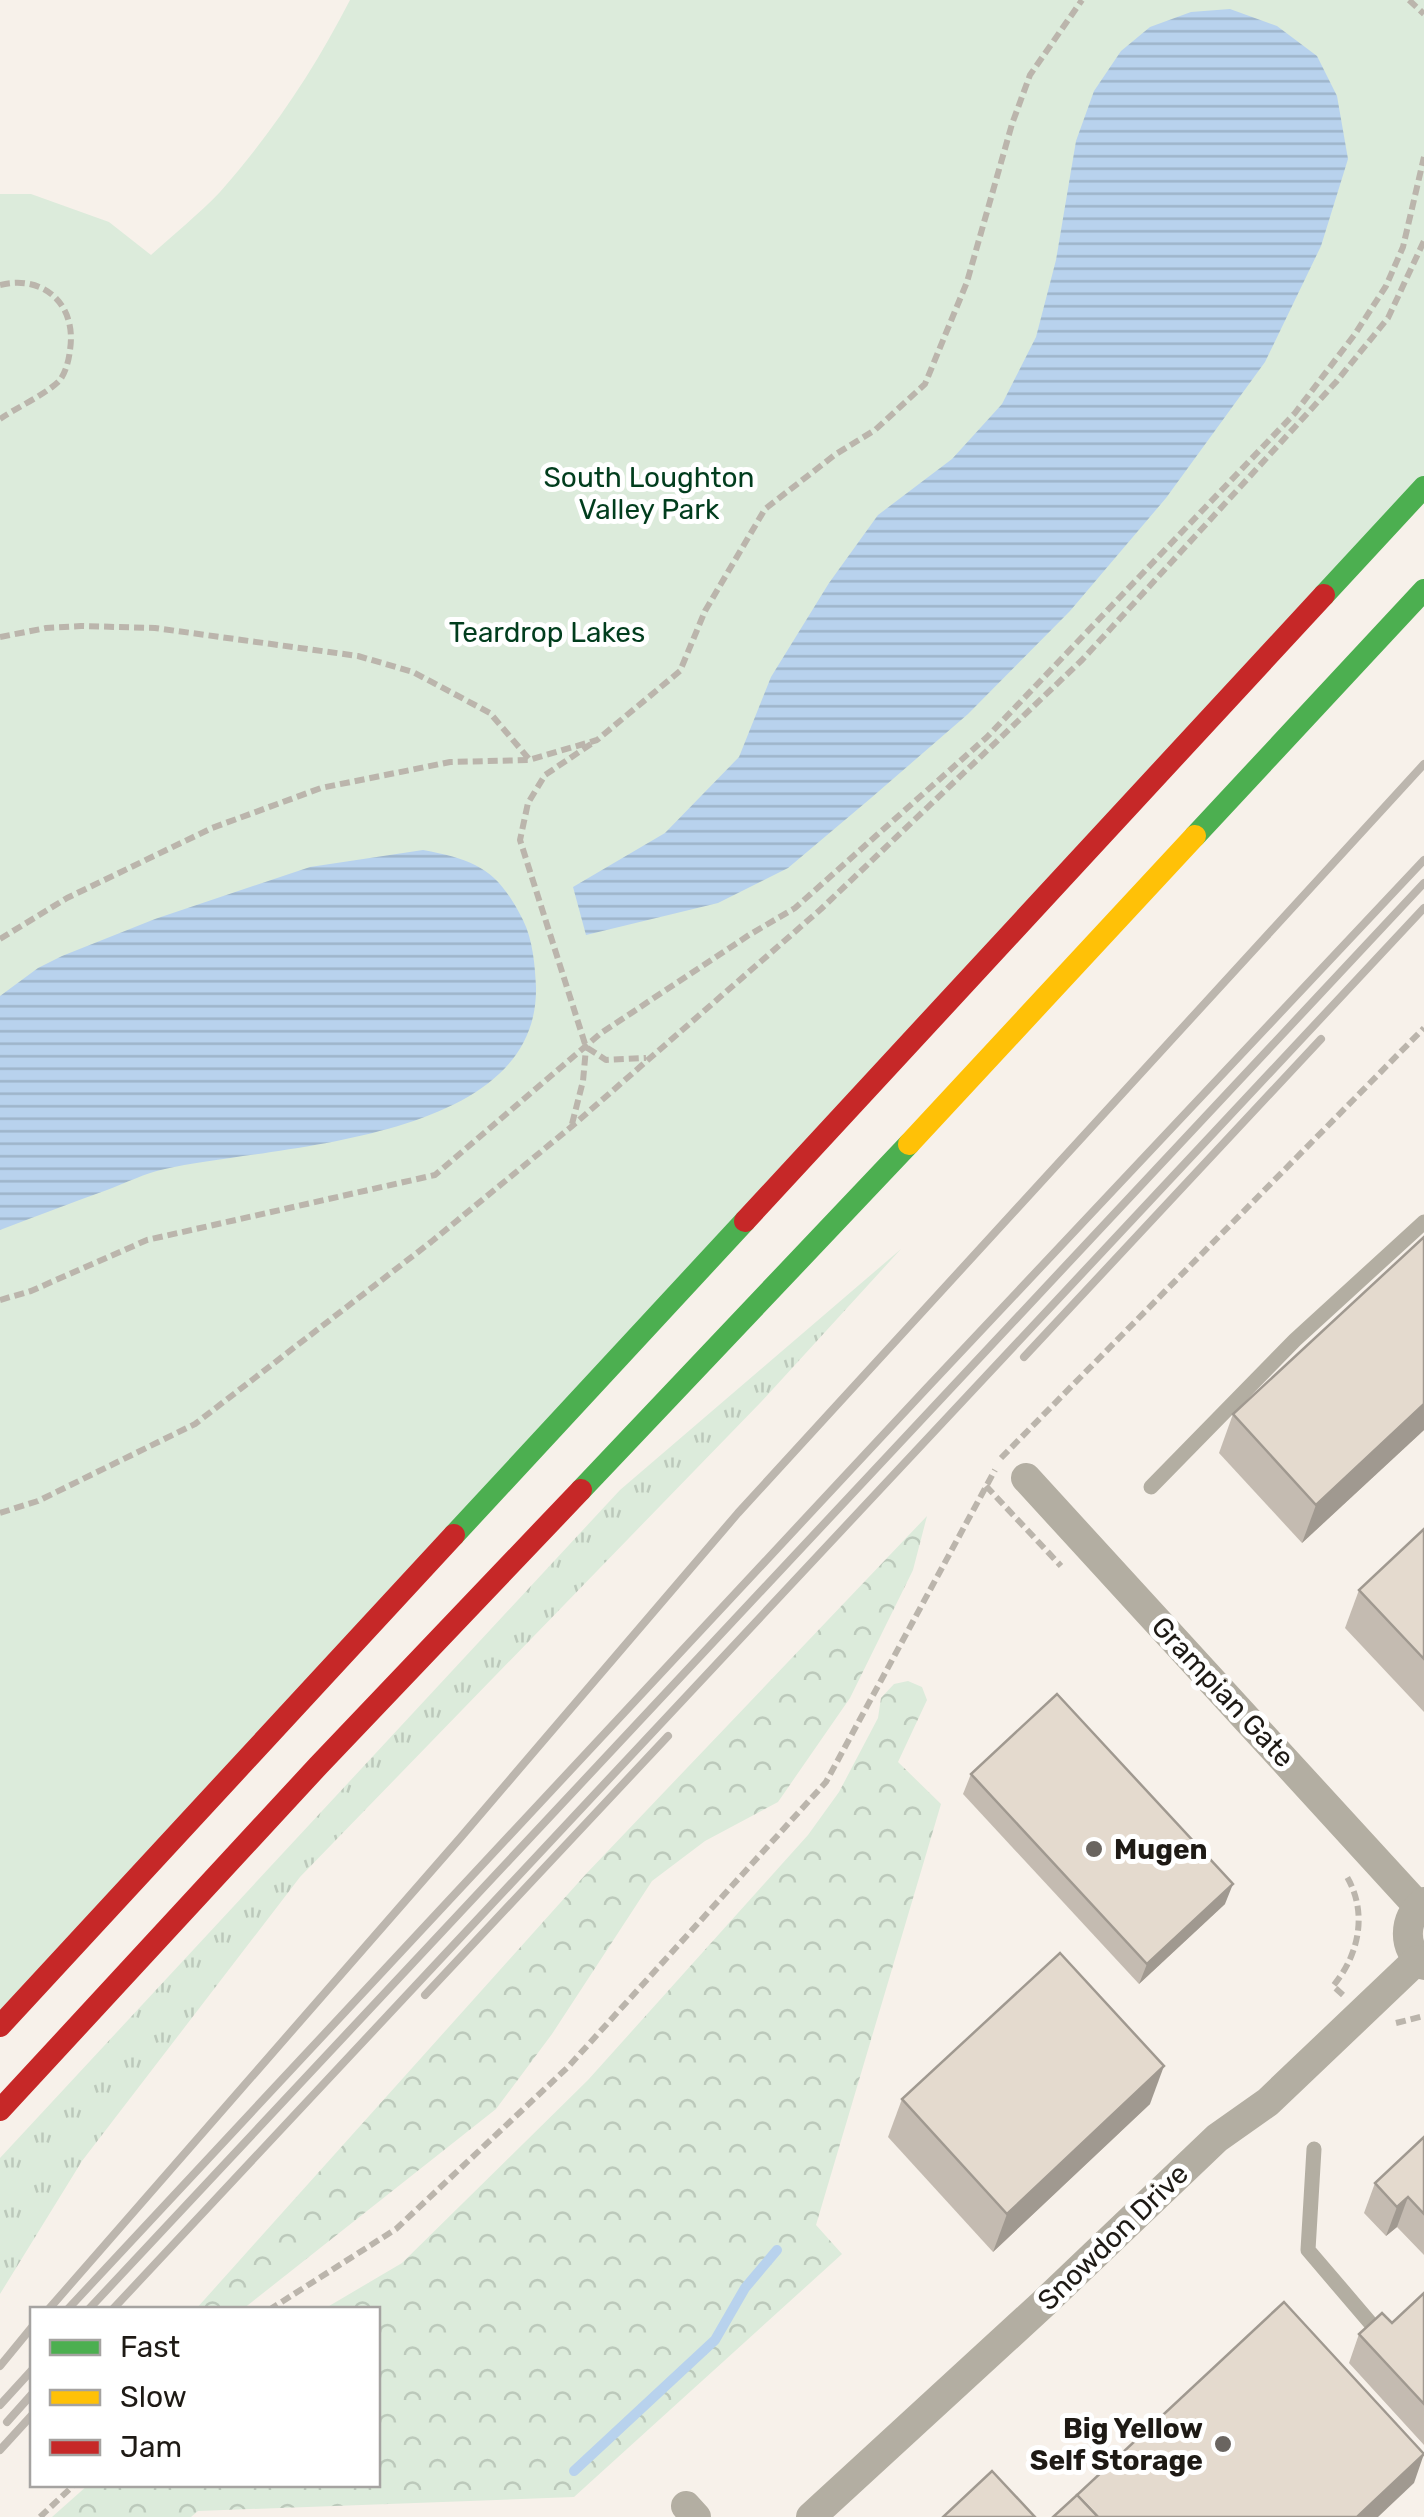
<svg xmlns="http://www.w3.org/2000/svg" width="1424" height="2517" viewBox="0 0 1424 2517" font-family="Rubik,sans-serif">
  <defs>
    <pattern id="grass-tufts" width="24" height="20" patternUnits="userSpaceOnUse" patternTransform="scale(2.5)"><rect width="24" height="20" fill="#dcebdb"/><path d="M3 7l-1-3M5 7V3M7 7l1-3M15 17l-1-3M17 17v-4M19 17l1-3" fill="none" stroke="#bcc9bb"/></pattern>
    <pattern id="forest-crowns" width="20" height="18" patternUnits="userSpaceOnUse" patternTransform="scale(2.5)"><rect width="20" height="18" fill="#dcebdb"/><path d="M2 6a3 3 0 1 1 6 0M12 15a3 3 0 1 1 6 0" fill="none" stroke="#bcc9bb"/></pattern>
    <pattern id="water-rules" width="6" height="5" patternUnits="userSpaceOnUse" patternTransform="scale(2.5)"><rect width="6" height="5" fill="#b8d2ed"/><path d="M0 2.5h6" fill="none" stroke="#9eb4ca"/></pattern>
  </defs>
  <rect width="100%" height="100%" fill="#f7f1ea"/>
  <path fill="url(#grass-tufts)" d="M901,1249L761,1402L300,1877L82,2161L0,2294V2158L620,1490Z"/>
  <g fill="url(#forest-crowns)">
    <path d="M927,1516L913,1570L850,1698L778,1802L705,1841L652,1881L552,2034L496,2109L243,2309H196L586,1874Z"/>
    <path d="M908,1681L922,1687L927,1700L898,1762L941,1804L816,2225L842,2254L574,2497L198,2511L191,2517H52L88,2485L378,2484V2310L324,2309L402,2263L588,2080L808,1835L839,1792L878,1718L881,1698L894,1684Z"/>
  </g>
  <path fill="#dcebdb" d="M350,0H1424V487L0,2026V194H31L109,222L151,255C174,234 199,214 220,192C272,133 314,70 350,0Z"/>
  <g fill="url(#water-rules)">
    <path d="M1230,9L1277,26L1317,56L1337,96L1348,159L1321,246L1265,362L1166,498L1070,611L968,714L871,798L788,868L718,903L586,935L573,887L665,833L739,757L771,677L829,583L878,515L952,459L1002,404L1036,337L1056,260L1076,141L1094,91L1121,51L1150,27L1191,12Z"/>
    <path d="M423,850C477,860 498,870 523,920C533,940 535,966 536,987C539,1144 271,1145 165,1169C145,1173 126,1183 107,1190C71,1203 36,1216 0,1230V996L38,968L62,956L155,919L310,867Z"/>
  </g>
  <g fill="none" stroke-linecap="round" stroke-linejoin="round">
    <path stroke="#b8d2ed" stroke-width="10" d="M574,2471L715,2340L745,2288L777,2250"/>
    <g stroke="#bbb5ac" stroke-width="6" stroke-dasharray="10 5" stroke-linecap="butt">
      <path d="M1409,0L1424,14"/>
      <path d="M0,285C44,274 77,305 70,350C69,359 66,372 60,380C48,393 16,408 0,419"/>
      <path d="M0,637L46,628L81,626L155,628L358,656L413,672L490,713L529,759"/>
      <path d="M591,744L545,775L528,803L520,840L586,1047L606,1060L646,1058"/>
      <path d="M0,939L67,898L212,828L321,788L450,762L529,760L597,740L680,671L705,611L765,509L836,454L875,430L925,384L967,282L1012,124L1030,75L1082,0"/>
      <path d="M572,1124L583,1081L586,1048"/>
      <path d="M0,1300L31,1291L147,1240L435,1175L601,1033L749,935L795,908L987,737L1295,413L1355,334L1386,286L1403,247L1424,157"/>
      <path d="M1001,1458L1424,1028"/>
      <path d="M986,1486L1061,1566"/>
      <path d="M0,1513L38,1501L195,1424L431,1242L571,1127L821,909L1082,660L1336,382L1388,318L1424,241"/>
      <path d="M1343,1995L1333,1986C1359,1955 1368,1913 1347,1877"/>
      <path d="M1396,2023L1424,2016"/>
      <path d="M269,2310L396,2229L568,2067L826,1782L995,1470"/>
      <path d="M40,2517L75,2484"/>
    </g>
    <g stroke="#b3aea2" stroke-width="15">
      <path d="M1151,1487L1295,1340L1424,1222"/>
      <path d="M1314,2149L1308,2250L1378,2332"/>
    </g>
    <g stroke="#b3aea2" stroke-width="30">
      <path d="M1026,1478L1418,1906"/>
      <path d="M1424,1902C1403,1919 1402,1948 1424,1965"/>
      <path d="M686,2506L696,2517"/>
      <path d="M811,2517L1043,2304L1217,2138L1268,2102L1417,1960"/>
    </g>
    <g stroke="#4caf50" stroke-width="22">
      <path d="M1324,595L1424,487"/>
      <path d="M1195,836L1424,590"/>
      <path d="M581,1490L909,1144"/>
      <path d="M454,1535L745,1221"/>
    </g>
    <path stroke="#ffc107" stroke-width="22" d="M909,1144L1195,836"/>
    <g stroke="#c62828" stroke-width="22">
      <path d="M745,1221L1324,595"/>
      <path d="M0,2026L454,1535"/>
      <path d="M0,2110L318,1766L581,1490"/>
    </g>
    <g stroke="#bcb6ae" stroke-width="8">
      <path d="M1024,1357L1321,1039"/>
      <path d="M425,1995L668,1736"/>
      <path d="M48,2310L461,1837L738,1513L1424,764"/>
      <path d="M67,2310L925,1390L1424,860"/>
      <path d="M88,2310L1424,883"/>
      <path d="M112,2310L1424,908"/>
      <path d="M0,2366L32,2327"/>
      <path d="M0,2405L32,2370"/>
      <path d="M7,2422L32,2394"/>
      <path d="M0,2450L32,2415"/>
    </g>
  </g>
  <g fill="#c4bbb1">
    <path d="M1424,1237V1430L1302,1543L1219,1453L1233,1414Z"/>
    <path d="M1424,1529V1712L1345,1628L1359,1590Z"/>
    <path d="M971,1774L1225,1904L1139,1984L963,1794Z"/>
    <path d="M902,2099L1150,2104L993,2252L888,2137Z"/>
    <path d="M1424,2137V2255L1397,2227L1386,2236L1364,2213L1375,2183Z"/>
    <path d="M1424,2293V2445L1349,2363L1359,2334L1392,2323Z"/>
  </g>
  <g fill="#a09990">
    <path d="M1424,1404V1430L1302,1543L1316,1505Z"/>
    <path d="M1233,1884L1225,1904L1139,1984L1147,1964Z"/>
    <path d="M1164,2066L1150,2104L993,2252L1007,2214Z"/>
    <path d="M1408,2197L1397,2227L1386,2236L1397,2207Z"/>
    <path d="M1424,2454L1414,2483L1378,2517H1357Z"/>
  </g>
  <g fill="#e4dace" stroke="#a09990" stroke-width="2.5">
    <path d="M1424,1237V1404L1316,1505L1233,1414Z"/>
    <path d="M1424,1529V1659L1359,1590Z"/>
    <path d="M1057,1694L1233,1884L1147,1964L971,1774Z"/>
    <path d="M1060,1953L1164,2066L1007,2214L902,2099Z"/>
    <path d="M1424,2137V2214L1408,2197L1397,2207L1375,2183Z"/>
    <path d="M1424,2293V2404L1359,2334L1382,2313L1392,2323Z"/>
    <path d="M1284,2302L1424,2454L1357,2517H1098L1077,2495Z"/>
    <path d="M992,2471L1035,2517H943Z"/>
    <path d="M1077,2495L1098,2517H1053Z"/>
  </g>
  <g fill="#6a6560" stroke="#fff" stroke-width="4">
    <circle cx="1094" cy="1849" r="10"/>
    <circle cx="1223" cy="2444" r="10"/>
  </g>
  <g text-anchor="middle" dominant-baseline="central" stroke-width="10" stroke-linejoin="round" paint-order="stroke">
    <g font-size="28" fill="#013d1d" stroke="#fff">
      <text x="649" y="477">South Loughton<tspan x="649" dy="32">Valley Park</tspan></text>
      <text x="547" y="632">Teardrop Lakes</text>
    </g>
    <g font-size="28" fill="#1e1a15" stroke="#fff">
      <text transform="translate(1223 1692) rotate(47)">Grampian Gate</text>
      <text transform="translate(1113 2237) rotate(-44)">Snowdon Drive</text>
    </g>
    <g font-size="28" font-weight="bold" fill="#1e1a15" stroke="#fff" text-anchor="start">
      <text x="1114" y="1849">Mugen</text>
      <text x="1203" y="2428" text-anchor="end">Big Yellow<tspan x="1203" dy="32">Self Storage</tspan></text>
    </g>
  </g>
  <rect x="30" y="2307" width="350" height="180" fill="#ffffff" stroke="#a5a3a1" stroke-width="2.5"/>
  <rect x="50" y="2340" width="50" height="15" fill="#4caf50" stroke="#a5a3a1" stroke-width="2.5"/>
  <text x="120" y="2357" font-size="30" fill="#1e1a15">Fast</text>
  <rect x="50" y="2390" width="50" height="15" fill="#ffc107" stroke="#a5a3a1" stroke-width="2.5"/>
  <text x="120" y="2407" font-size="30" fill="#1e1a15">Slow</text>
  <rect x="50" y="2440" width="50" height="15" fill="#c62828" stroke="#a5a3a1" stroke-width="2.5"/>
  <text x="120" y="2457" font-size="30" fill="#1e1a15">Jam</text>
</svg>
